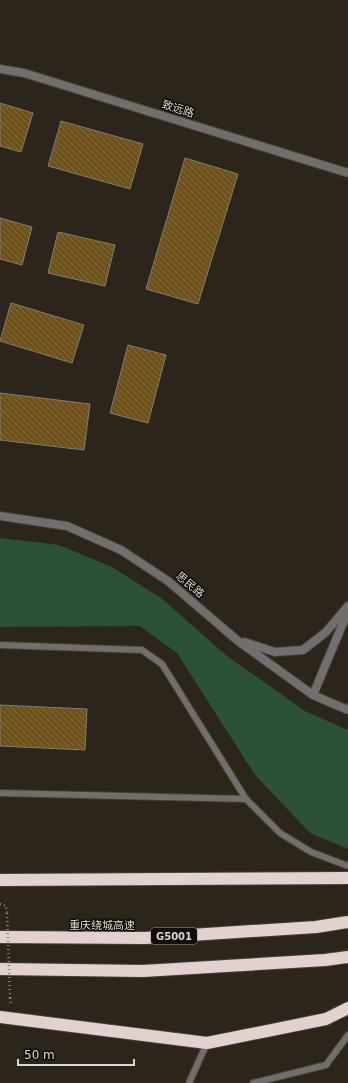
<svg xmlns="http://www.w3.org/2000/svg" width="348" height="1083" viewBox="0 0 348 1083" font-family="'DejaVu Sans','Noto Sans SC',sans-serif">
  <defs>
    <pattern id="building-back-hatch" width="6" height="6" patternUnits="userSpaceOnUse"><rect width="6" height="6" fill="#6e521b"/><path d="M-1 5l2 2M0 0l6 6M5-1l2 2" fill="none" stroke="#826a3b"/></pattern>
  </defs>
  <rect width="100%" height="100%" fill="#2b251b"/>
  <path fill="#2c5235" d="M0,538L59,545L112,567L161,598L227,656L305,711L348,730V849L310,833L255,775L177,653L140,626L0,627Z"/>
  <g fill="url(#building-back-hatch)" stroke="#847c70">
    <path d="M0,103L33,113L21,152L0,146Z"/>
    <path d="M61,121L143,144L130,189L48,166Z"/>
    <path d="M185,158L238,174L198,304L146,289Z"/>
    <path d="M0,218L32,227L22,265L0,259Z"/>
    <path d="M58,232L115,245L105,286L48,273Z"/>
    <path d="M11,303L84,325L72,363L0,341Z"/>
    <path d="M128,345L166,355L148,423L110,413Z"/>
    <path d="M0,393L90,404L84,450L0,440Z"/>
    <path d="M0,705L87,709L85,750L0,746Z"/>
  </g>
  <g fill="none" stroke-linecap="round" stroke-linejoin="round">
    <defs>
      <g id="service">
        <path d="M0,645L142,650L162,664L246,799L280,833L311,852L348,866"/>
        <path d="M0,793L246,799"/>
        <path d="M189,1083L207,1043"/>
        <path d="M253,1083L326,1065L348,1035"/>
      </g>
      <g id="tertiary">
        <path d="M0,69L24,73L348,173"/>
        <path d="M0,516L67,526L121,550L168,581L238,641L313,695L348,710"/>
        <path d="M244,642L275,652L303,650L326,632L348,606"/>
        <path d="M313,695L348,611"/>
      </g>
      <g id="motorway">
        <path d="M0,880L348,878"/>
        <path d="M0,937L145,938L316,927L348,922"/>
        <path d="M0,969L143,971L325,960L348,957"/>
        <path d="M0,1017L207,1043L326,1019L348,1008"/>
      </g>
    </defs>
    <use href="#service" stroke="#474238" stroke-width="8"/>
    <use href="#tertiary" stroke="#474238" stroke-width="10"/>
    <use href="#motorway" stroke="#474238" stroke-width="14"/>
    <g stroke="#8a867d" stroke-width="2.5" stroke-dasharray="1 3" stroke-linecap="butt">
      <path d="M0,904L6,906L7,913"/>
      <path d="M10,998L11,1005"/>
    </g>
    <use href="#service" stroke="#746d6d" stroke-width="6"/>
    <use href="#tertiary" stroke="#746d6d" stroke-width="8"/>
    <use href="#motorway" stroke="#e3d0d1" stroke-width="12"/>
    <path stroke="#8a867d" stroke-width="2.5" stroke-dasharray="1 3" stroke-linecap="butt" d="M7,913L10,998"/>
  </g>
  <g text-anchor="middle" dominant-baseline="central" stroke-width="3" stroke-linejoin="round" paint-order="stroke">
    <rect fill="#110e0a" stroke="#9e9b95" stroke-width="1" x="151" y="928" width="46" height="16" rx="3"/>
    <g font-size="10" font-weight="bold" fill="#dbd8d1">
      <text x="174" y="936">G5001</text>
    </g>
    <g font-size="11" fill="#dbd8d1" stroke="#110e0a">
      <text transform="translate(178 109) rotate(17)">致远路</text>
      <text transform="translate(190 585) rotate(40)">思民路</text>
      <text x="102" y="925">重庆绕城高速</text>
    </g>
  </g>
  <path d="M18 1059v6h116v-6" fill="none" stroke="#dbd8d1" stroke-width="2"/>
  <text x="24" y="1059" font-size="12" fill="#dbd8d1" stroke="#110e0a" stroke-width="3" paint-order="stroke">50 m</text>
</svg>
